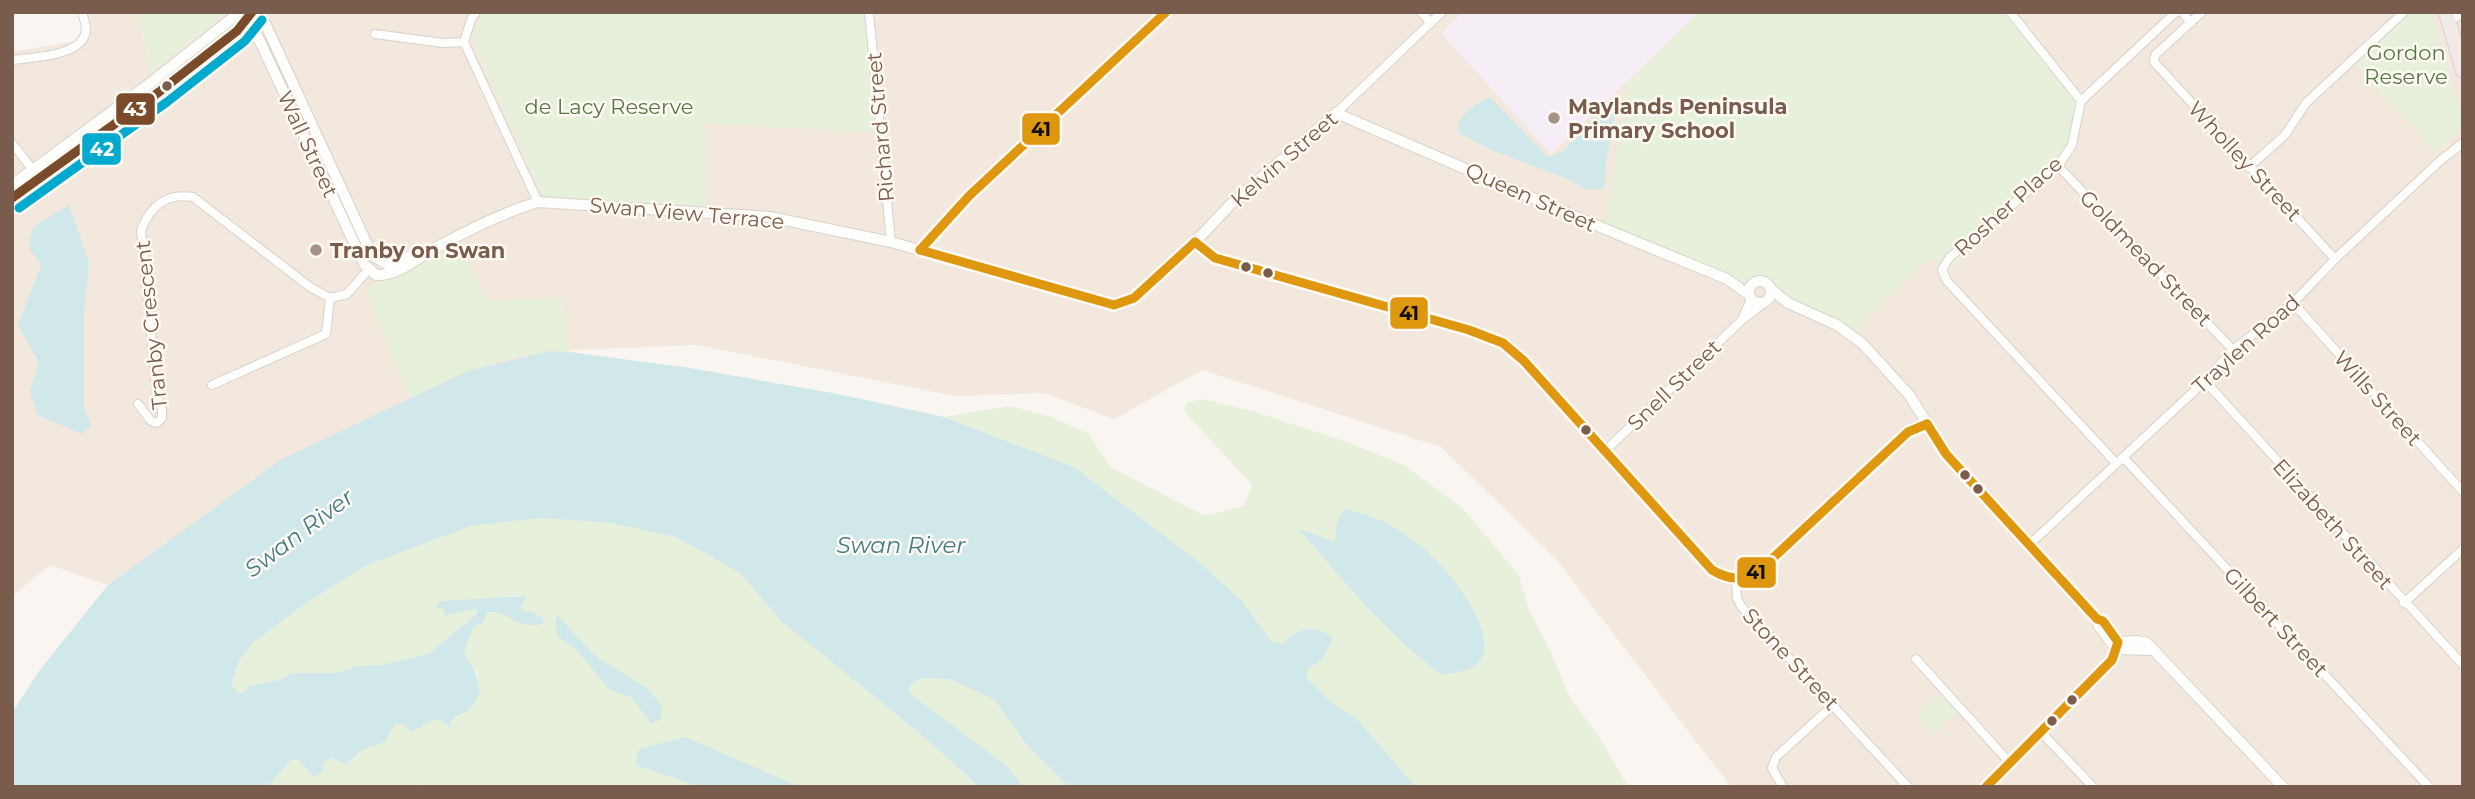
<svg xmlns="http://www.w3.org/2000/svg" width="2475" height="799" viewBox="0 0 2475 799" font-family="Montserrat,sans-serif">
  <rect width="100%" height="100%" fill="#f9f5f0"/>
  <path fill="#f2e8de" d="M83,12H138L151,73L227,12H2463V787H1731L1556,559L1441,447L1202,370L1114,419L1044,393L955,396L697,345L549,351L283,459L108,585L50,565L12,596V52L86,39Z"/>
  <path fill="#f6eef6" d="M1463,12H1699L1551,154L1441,33Z"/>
  <g fill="#e7f0db">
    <path d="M138,12H227L151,73Z"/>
    <path d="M482,12H869L881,133L705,123V207L542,196L472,38Z"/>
    <path d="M1699,12H2010L2081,101L2072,145L2058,166L1950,269L1927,259L1851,333L1837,325L1770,297L1769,278L1753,283L1727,279L1605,229L1628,82Z"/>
    <path d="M2404,12H2431L2463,124L2436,152L2351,60Z"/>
    <path d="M462,246L486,301L561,298L570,352C514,350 459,375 410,398L366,288Z"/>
    <path d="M1202,399L1255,412L1341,440L1404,465L1462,508L1519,575L1528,608L1551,652L1570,698L1600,738L1628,787H1416L1356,718L1333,704L1307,678V669L1322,660L1333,638C1316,623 1298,627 1284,644L1271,641L1242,601L1199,562L1074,467L944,417L1011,406L1051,417L1089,434L1110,467L1205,516L1244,506L1252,485L1184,411L1187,403Z"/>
    <path d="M541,518L611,523L676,537L740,573L781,621L917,731L980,787H430L417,784L414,787H267L291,760L325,762L332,758L345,764L354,760L364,749L383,743L389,730L396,724L402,723L412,731L433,719L442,721L449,728L451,720L462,715L479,677L464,651L473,628L483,622L488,612C510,612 518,629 543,623L544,619L532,612L522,611L521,595L487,599L442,601L439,608H443L446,616L473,609L477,610V614L430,653L384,665L359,666L335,673H292L280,680L250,686L245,693L237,692L231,685L240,659L254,642L299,608L365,566L471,526Z"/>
    <path d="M924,678L950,679L996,700L1023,742L1069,787H1023L1006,765L914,697L908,689L914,681Z"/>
    <path d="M1940,694L1957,712L1934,733L1917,715Z"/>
  </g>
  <g fill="#d0e8ea">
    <path d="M1490,97L1548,157L1564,151L1584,128L1612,102L1616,107L1606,162L1604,189H1585L1570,180L1492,150L1459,133L1458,123L1470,108Z"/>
    <path d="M69,205L89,262L84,312V407L91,426L82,434L37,415L30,391L39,362L18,325L41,265L29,248L32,228Z"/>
    <path d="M549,351L570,352L690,368L838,394L944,417L1074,467L1199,562L1242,601L1271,641L1283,644C1298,627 1316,623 1333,638L1322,660L1307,669V678L1333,704L1356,718L1416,787H1069L1024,742L995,700L950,679L924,678L914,681L908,689L914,697L1006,765L1023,787H980L917,731L781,621L740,573L676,537L611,523L541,518L471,526L365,566L299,608L254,642L240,659L231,684L237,692L244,693L249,686L280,680L292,673H335L359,666L384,665L430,653L477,614V610L473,609L445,616L443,608H437L436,604L442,601L524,596L526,599L521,607L522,611L532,612L544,619L543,624C516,629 510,612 488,612L483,622L473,628L464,651C482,683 491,701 451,720L450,728L442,721L433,720L412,732L402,724H396C390,729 390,737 384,742C378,746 369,746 363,750C356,755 354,760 345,764L332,758L325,762L322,772L314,777L299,760H291L267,787H12V713L39,671L108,585L282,459L468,371Z"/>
    <path d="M1344,508C1356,512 1368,515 1380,520C1395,526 1412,539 1425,550C1446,567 1504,636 1478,663C1469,672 1453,672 1442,675C1387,635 1343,580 1299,529L1335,542L1336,525Z"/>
    <path d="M557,615L595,656L648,689L662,706L661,718L652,724L631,697L609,689L575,648L558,637L555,622Z"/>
    <path d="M685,737L800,787H702L636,765L639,749Z"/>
  </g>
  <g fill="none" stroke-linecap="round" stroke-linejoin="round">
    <defs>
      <g id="street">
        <path d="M476,12L471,20L464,42L538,202"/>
        <path d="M869,12L891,242"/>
        <path d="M1421,12L1431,23"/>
        <path d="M2010,12L2081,101"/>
        <path d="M2182,12L2191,23"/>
        <path d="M2202,12L2155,55L2154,62L2335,259"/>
        <path d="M2448,22L2463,13"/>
        <path d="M375,34L443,43L464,42"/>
        <path d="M12,60C32,57 85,57 86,29C86,24 83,17 82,12"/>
        <path d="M2081,101L2072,145L2058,166L1949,258L1942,270L1947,281L2116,463"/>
        <path d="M2081,101L2176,12"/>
        <path d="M1336,113L1442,12"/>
        <path d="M12,143L36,174"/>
        <path d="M2058,166L2233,350"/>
        <path d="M2249,167L2285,135L2306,103L2404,12"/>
        <path d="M1195,242L1215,258L1469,330L1503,343L1524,361L1712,570C1730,582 1741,582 1759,571L1908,432L1927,424"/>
        <path d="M920,250L969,196L1166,12"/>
        <path d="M330,298L347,294L368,270"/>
        <path d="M2293,303L2463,492"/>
        <path d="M1743,317L1751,299"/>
        <path d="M2205,381L2463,665"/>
        <path d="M212,385L326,334L330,298"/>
        <path d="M138,404L151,421L157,423L162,418V409L157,396L141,230C151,205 166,193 193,197L310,287L330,298"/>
        <path d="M1606,450L1742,320L1764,303"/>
        <path d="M2123,457L2429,787"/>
        <path d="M2029,545L2205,381L2233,350L2293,303L2335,259L2441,160L2463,143"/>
        <path d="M1736,580L1737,598L1741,606L1908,787"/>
        <path d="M2404,603L2463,549"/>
        <path d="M1916,659L2010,763"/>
        <path d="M2041,732L2093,787"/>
        <path d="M1783,787L1772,768L1776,757L1833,705"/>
      </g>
      <g id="secondary">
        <path d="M258,12L264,21L372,255L388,265L411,256"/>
        <path d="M239,14L257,35L364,264L376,275C400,276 419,256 439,246C470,229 504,212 538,202L770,217L891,242L1114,305L1134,298L1195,242L1231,204L1336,113L1605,229L1727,279L1749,295"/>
        <path d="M12,185L149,84L240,12"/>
        <path d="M12,198L159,92L237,31L252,12"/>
        <circle cx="1760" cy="292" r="11"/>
        <path d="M1772,290L1788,303L1837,325L1863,344L1910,396L1946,454L2097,619L2103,621L2118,642"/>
        <path d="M2098,625L2116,649L2150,650"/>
        <path d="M2118,642L2138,641L2147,643L2283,787"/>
        <path d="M1986,787L2112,660L2118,642"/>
      </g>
      <path id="highway" d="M2446,12L2463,71"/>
    </defs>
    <use href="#street" stroke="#d7d1cb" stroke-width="10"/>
    <use href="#secondary" stroke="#d9d2cb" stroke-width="12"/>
    <use href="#highway" stroke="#dad1cc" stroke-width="16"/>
    <use href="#street" stroke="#fefefd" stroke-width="8"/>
    <use href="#secondary" stroke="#fefefd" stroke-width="10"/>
    <use href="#highway" stroke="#f2eae7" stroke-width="14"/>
    <defs>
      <g id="bus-1">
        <path d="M1195,242L1215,258L1469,330L1503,343L1524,361L1712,570C1729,580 1742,581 1759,571L1908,432L1927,424"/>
        <path d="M920,250L969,196L1166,12"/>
        <path d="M920,250L1114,305L1134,298L1195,242"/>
        <path d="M1927,424L1946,454L2097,619L2103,621L2118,642L2112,660L1986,787"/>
      </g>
      <path id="bus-2" d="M12,198L159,92L237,31L252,12"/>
      <path id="bus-3" d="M19,208L167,102L245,41L262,20"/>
    </defs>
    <use href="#bus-1" stroke="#fffaf3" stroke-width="14"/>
    <use href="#bus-2" stroke="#fffaf3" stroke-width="14"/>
    <use href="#bus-3" stroke="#fffaf3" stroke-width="14"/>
    <use href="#bus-1" stroke="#de970f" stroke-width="9"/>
    <use href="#bus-2" stroke="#7a4b2a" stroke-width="9"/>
    <use href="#bus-3" stroke="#00a9ce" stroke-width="9"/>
  </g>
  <g fill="#7a5c4d" stroke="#fffaf3" stroke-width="2.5">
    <circle cx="167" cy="86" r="6"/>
    <circle cx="1246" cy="267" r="6"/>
    <circle cx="1268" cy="273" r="6"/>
    <circle cx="1586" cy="430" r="6"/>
    <circle cx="1965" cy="475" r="6"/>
    <circle cx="1978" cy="489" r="6"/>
    <circle cx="2072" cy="700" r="6"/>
    <circle cx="2052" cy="721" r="6"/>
  </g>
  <g fill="#a69286" stroke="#fffaf3" stroke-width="2.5">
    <circle cx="1554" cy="118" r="7"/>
    <circle cx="316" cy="250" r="7"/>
  </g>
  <g text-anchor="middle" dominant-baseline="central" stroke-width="5" stroke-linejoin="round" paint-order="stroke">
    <g font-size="21" fill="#537a41" stroke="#fffaf3">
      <text x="2406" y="52">Gordon<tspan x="2406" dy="24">Reserve</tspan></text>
      <text x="609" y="106">de Lacy Reserve</text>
    </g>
    <g font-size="21" font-weight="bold" fill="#7a5c4d" stroke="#fffaf3" text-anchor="start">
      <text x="1568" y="106">Maylands Peninsula<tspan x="1568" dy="24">Primary School</tspan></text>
      <text x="330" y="250">Tranby on Swan</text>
    </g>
    <g font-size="21" fill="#7a5c4d" stroke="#fffaf3">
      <text transform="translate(880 127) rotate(-95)">Richard Street</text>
      <text transform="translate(308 144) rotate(65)">Wall Street</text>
      <text transform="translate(1284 159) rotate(-41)">Kelvin Street</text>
      <text transform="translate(2245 161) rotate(47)">Wholley Street</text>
      <text transform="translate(1531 197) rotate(24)">Queen Street</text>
      <text transform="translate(2008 206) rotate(-42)">Rosher Place</text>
      <text transform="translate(687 213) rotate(5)">Swan View Terrace</text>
      <text transform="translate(2146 258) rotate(46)">Goldmead Street</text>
      <text transform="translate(151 325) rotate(-96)">Tranby Crescent</text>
      <text transform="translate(2246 344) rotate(-42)">Traylen Road</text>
      <text transform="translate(1674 385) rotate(-44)">Snell Street</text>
      <text transform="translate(2378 398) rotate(48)">Wills Street</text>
      <text transform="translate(2333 524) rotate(48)">Elizabeth Street</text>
      <text transform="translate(2276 622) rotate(47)">Gilbert Street</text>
      <text transform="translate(1791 659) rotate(47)">Stone Street</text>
    </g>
    <g font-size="23" font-style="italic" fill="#437c86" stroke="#fffaf3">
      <text transform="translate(299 533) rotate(-37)">Swan River</text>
      <text x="901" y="545">Swan River</text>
    </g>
  </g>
  <g stroke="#fffaf3" stroke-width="2.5">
    <rect x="115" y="92" width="41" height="34" rx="7" fill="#7a4b2a"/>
    <rect x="1021" y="112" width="40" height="34" rx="7" fill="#de970f"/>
    <rect x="81" y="132" width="41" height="34" rx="7" fill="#00a9ce"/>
    <rect x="1389" y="296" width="40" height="34" rx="7" fill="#de970f"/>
    <rect x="1736" y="556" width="41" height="33" rx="7" fill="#de970f"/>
  </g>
  <g font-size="19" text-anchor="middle" font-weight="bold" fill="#fff">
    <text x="135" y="116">43</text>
    <text x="102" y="156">42</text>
  </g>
  <g font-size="19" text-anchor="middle" font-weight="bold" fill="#111">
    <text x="1041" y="136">41</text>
    <text x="1409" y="320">41</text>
    <text x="1756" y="579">41</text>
  </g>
  <rect width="2475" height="799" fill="none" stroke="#7a5c4d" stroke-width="28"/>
</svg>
